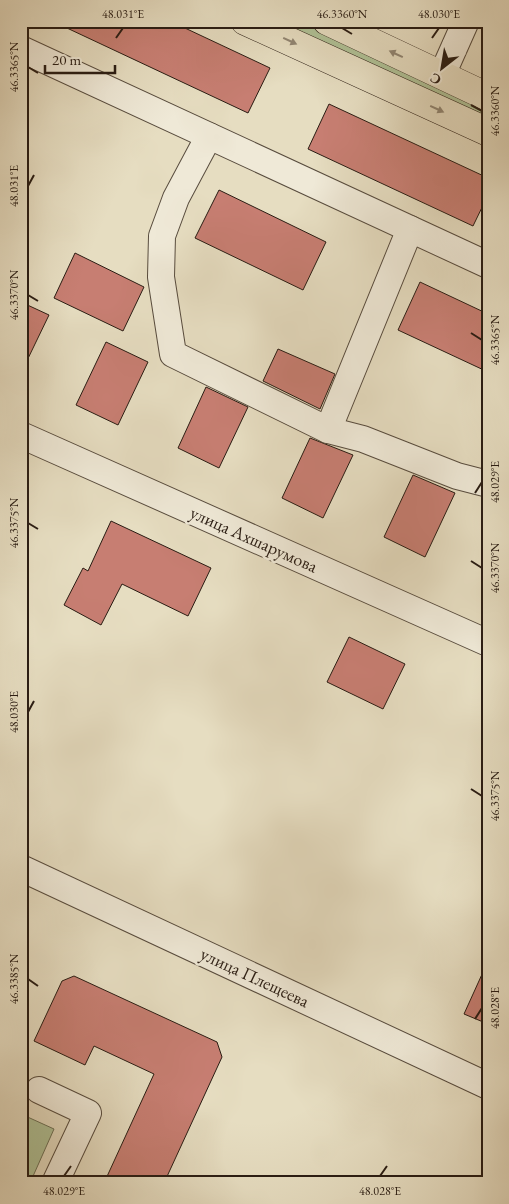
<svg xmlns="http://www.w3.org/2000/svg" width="509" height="1204" viewBox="0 0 509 1204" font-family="'EB Garamond',serif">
  <rect width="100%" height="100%" fill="#e6ddc1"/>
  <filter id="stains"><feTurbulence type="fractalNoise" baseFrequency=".004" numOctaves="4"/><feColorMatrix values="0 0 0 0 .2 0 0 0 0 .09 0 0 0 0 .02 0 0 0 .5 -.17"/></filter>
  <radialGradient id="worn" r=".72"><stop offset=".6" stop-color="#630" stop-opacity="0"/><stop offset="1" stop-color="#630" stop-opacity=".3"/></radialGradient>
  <g fill="#b0c297" stroke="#6c6f55">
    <path d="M278,21H314L488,104V121Z"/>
    <path d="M21,1114L54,1129L30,1183H21Z"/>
  </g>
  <g fill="#c77e72" stroke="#291c13">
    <path d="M52,21H170L270,68L248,113Z"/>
    <path d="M329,104L488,178V195L473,226L308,149Z"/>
    <path d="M219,190L326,242L303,290L195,238Z"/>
    <path d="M75,253L144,287L123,331L54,298Z"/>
    <path d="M420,282L488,314V372L398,330Z"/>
    <path d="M21,302L49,315L21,373Z"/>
    <path d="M106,342L148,362L118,425L76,405Z"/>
    <path d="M278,349L335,374L320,409L263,381Z"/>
    <path d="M206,387L248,407L219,468L178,448Z"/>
    <path d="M310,438L353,455L323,518L282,498Z"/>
    <path d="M413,475L455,493L425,557L384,537Z"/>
    <path d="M111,521L211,568L188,616L122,584L101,625L64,605L83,568L88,571Z"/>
    <path d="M349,637L405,664L383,709L327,682Z"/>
    <path d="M488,961V1024L464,1014Z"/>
    <path d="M74,976L217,1042L222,1057L164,1183H104L154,1074L94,1046L85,1065L34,1041L62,981Z"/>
  </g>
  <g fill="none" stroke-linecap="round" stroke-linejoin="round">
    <defs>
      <g id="minor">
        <path d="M21,49L488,265"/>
        <path d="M442,75L466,21"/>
        <path d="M209,136L176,198L162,236L161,277L173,354L328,430L363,439L457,476L488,484"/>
        <path d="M328,430L410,229"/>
        <path d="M21,435L488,643"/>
        <path d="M21,868L488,1086"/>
        <path d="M39,1090L88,1113L55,1183"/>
      </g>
      <g id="major">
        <path d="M245,21L488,132"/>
        <path d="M327,21L488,97"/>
      </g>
    </defs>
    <use href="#minor" stroke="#584c3e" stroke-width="28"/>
    <use href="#major" stroke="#291c13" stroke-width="29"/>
    <use href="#minor" stroke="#efe9d7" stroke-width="26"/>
    <use href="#major" stroke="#e6ddc1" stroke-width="28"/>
  </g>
  <defs><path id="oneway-solid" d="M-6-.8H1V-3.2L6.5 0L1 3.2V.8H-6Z" transform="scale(1.25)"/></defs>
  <g fill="#918673">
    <use href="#oneway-solid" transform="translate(290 41) rotate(25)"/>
    <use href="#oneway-solid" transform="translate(396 54) rotate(-155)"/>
    <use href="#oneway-solid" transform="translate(437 109) rotate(25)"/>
  </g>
  <path fill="none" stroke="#291c13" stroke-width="2" d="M342,28L352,34M116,38L123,28M432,38L439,28M28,67L38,73M471,105L482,111M28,186L34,175M28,295L38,301M471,333L482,340M475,493L482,482M28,523L38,529M471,561L482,568M28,712L34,701M471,789L482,796M28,979L38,986M475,1019L482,1008M64,1176L71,1166M380,1176L387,1166"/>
  <g text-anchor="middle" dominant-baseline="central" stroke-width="5" stroke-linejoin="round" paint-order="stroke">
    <g font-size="18" fill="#291c13" stroke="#efe9d7">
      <text transform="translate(254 539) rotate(24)">улица Ахшарумова</text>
      <text transform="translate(255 977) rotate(25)">улица Плещеева</text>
    </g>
  </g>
  <rect width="509" height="1204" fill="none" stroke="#e6ddc1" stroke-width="55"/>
  <g transform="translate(442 68) rotate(211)" stroke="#efe9d7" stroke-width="4" paint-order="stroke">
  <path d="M0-4L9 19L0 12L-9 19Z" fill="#291c13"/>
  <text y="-8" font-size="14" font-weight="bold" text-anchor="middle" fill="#291c13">С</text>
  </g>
  <path d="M45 65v8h70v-8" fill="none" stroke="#291c13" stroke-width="2.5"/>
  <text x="52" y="65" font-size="15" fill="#291c13" stroke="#efe9d7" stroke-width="4" paint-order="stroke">20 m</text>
  <rect x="28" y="28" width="454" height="1148" fill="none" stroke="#291c13" stroke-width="2"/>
  <g font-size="12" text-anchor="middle" fill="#291c13">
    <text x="123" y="18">48.031°E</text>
    <text x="342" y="18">46.3360°N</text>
    <text x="439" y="18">48.030°E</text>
    <text transform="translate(14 67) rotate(-90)" y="4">46.3365°N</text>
    <text transform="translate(495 111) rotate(-90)" y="4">46.3360°N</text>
    <text transform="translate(14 186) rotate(-90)" y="4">48.031°E</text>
    <text transform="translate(14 295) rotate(-90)" y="4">46.3370°N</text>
    <text transform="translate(495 340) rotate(-90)" y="4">46.3365°N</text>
    <text transform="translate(495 482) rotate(-90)" y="4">48.029°E</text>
    <text transform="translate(14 523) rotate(-90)" y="4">46.3375°N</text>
    <text transform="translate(495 568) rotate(-90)" y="4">46.3370°N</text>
    <text transform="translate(14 712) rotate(-90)" y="4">48.030°E</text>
    <text transform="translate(495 796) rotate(-90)" y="4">46.3375°N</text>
    <text transform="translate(14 979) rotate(-90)" y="4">46.3385°N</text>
    <text transform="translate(495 1008) rotate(-90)" y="4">48.028°E</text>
    <text x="64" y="1195">48.029°E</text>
    <text x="380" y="1195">48.028°E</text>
  </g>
  <rect width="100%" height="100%" filter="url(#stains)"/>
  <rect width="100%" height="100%" fill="url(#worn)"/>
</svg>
